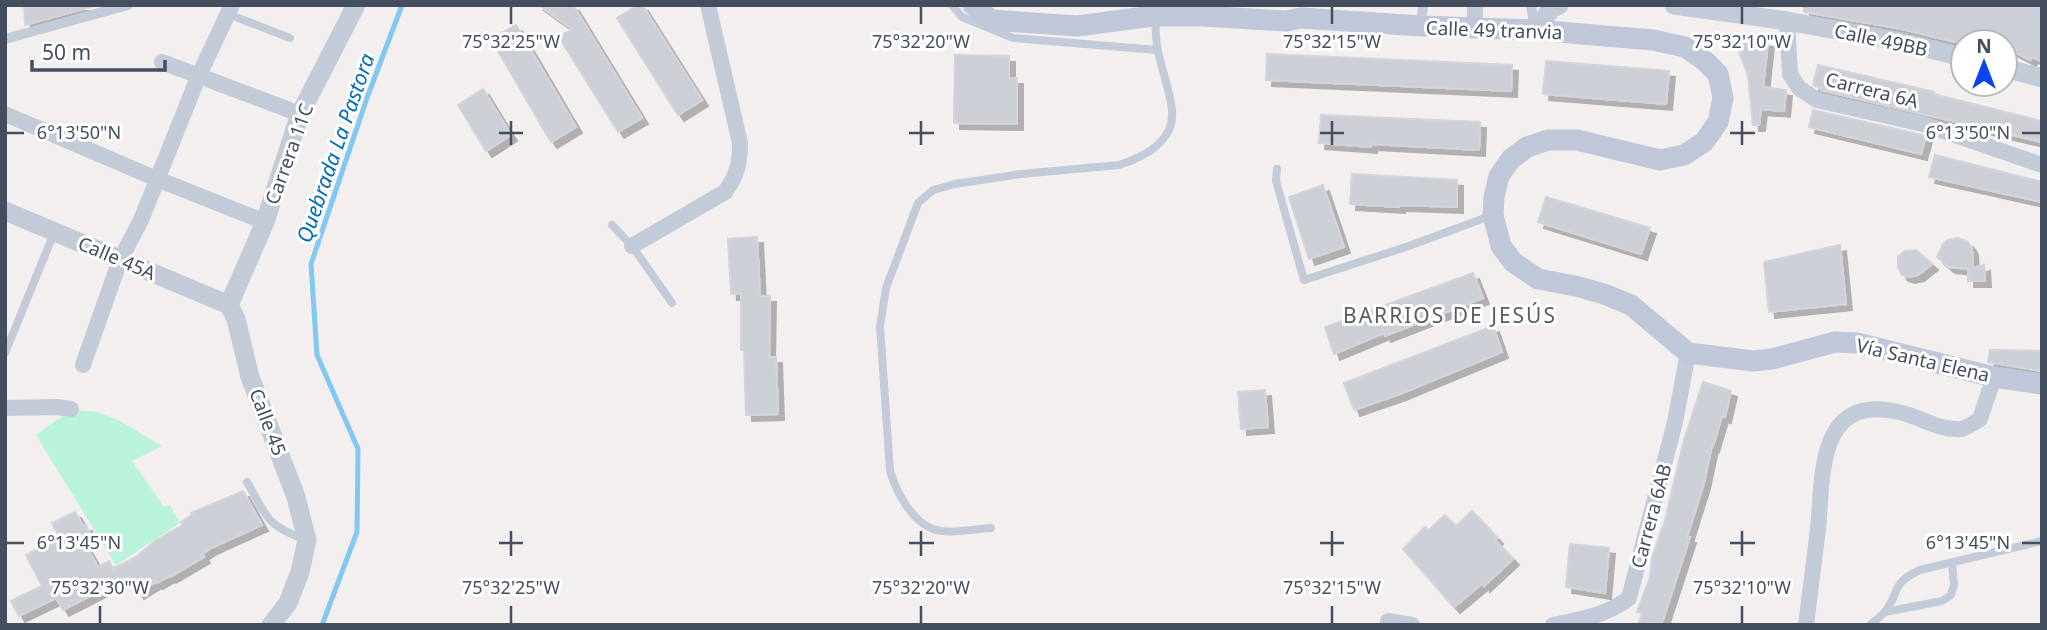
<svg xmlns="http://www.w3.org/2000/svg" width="2047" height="630" viewBox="0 0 2047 630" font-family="'Noto Sans',sans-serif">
  <defs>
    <filter id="shadow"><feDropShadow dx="6" dy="6" stdDeviation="0" flood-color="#0004"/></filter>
  </defs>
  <rect width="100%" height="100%" fill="#f2efee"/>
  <path fill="#b9f3da" d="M71,410L97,412L120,421L162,446L132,461L164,507L170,505L180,523L116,565L36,435Z"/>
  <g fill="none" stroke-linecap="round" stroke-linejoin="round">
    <path stroke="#83c7f3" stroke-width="5" d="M322,625L357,532L358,449L317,355L311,264L367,98L402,5"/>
  </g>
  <g fill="#cdcfd7" stroke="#d2d3db" stroke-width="2" filter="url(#shadow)">
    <path d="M24,5H93L94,6L25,25Z"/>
    <path d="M539,5H573L642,118L618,132L559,37L572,29Z"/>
    <path d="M638,5H642L702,100L678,115L617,18Z"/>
    <path d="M1804,5H2042V61L2032,57L2030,60L2005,47V42H1955L1902,29L1804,12Z"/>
    <path d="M516,25L576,127L551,142L491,39Z"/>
    <path d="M1733,36L1768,41L1763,87L1786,90L1784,111L1761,109L1759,125H1753L1748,75Z"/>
    <path d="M1267,54L1512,65L1511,91L1266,80Z"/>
    <path d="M955,55L1009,56V78H1017V124L954,123Z"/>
    <path d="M1546,61L1669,71L1666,104L1543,94Z"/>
    <path d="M1818,65L1934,92L1933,94L2042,121V142L1821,90L1819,87L1813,85Z"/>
    <path d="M483,89L511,135L486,151L458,105Z"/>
    <path d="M1813,110L1926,136L1921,154L1809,127Z"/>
    <path d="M1321,115L1480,122L1479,150L1371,144V147L1319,143Z"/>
    <path d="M1935,155L2042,182V202L1929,177Z"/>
    <path d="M1352,174L1457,180V207L1399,205V207L1350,204Z"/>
    <path d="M1323,185L1344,247L1309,259L1289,197Z"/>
    <path d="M1546,197L1650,228L1641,254L1538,222Z"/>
    <path d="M757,237L760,296H770L769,357H776L778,414L746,415L744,350H741V294H731L728,239Z"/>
    <path d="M1957,238L1967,241L1970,245L1972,249L1973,268L1984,265L1985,281H1968V269L1949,267L1937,257L1944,243L1948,240Z"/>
    <path d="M1840,245L1846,304L1769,312L1764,262Z"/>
    <path d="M1916,250L1932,264L1918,275L1909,277L1902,275L1898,268V257L1905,251Z"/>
    <path d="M1473,273L1483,298L1385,336L1384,333L1334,354L1325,327Z"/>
    <path d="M1493,326L1502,352L1400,394L1354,410L1344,383Z"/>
    <path d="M1990,350L2042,351V371L1988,362Z"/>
    <path d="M1703,382L1731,391L1725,417L1722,416L1713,446L1712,445L1704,483L1687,537H1690L1663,620L1660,625H1638L1642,613L1637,612L1650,577L1652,558L1662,528L1663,529L1684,440Z"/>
    <path d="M1265,390L1268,427L1241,429L1238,392Z"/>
    <path d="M243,491L262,525L211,548L202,554L204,557L170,577L169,576L157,583L156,582L138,593L129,576L63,610L56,598L19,616L11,601L42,586L26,555L60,538L52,523L75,512L83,526L86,525L92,539L84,543L98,567L109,561L113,569L136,557L156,540L183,525L181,522L192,515L191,513Z"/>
    <path d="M1472,511L1497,538L1495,540L1513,559L1484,586L1483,583L1454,607L1403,549L1425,527L1429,530L1445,515L1456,526Z"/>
    <path d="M1570,544L1609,548L1605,593L1566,587Z"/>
  </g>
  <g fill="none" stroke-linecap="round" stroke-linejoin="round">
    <g stroke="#c4cbd8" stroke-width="8">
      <path d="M952,5L962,17L1013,38L1157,50"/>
      <path d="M228,14L290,38"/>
      <path d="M1277,169L1276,181L1304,280L1406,247L1493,215"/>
      <path d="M612,225L632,246L672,303"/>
      <path d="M5,353L54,233"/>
      <path d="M247,482C266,515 266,526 304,539"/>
      <path d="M991,528C975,529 957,533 941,531C915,528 897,494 890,471L880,326L886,288L918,203L933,190L955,184L1021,174L1119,165C1144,157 1175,141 1172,110C1170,90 1162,71 1158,51C1155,40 1157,29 1154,19"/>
      <path d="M1885,612L1942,601L1951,595L1954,585L1952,563"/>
      <path d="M1870,625C1875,621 1880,617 1884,613C1901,593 1889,584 1920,570L2042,541"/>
    </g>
    <g stroke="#c4cbd8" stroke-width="10">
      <path d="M1531,5L1535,30"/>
      <path d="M1421,26L1423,5"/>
      <path d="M5,39L128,5"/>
    </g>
    <g stroke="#c4cbd8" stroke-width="16">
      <path d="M1475,5V28"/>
      <path d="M1787,21L1790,74L1799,88L1817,100L1923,124L2042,165"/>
      <path d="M162,62L300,114"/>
      <path d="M5,114L157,179L265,222"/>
      <path d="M632,246L725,192C737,176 740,163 740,143L708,5"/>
      <path d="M83,365L120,260L141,220L199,75L232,5"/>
      <path d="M5,408L57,407L71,409"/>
      <path d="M1388,621L1412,625"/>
      <path d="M1553,625C1579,620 1608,615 1629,598L1675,422L1688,353"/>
      <path d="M1806,625C1810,593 1814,561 1818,529C1823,475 1817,393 1899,412C1919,416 1939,431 1961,429C1967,428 1975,422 1980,419L1994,377"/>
    </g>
    <g stroke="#c4cbd8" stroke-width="19">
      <path d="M1674,5L1787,21L1897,41L1963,57"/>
      <path d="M1535,30L1551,9L1559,5"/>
      <path d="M2005,68L2042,78"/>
      <path d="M5,211L229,305"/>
      <path d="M229,305L236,319L250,377L296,497L307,540L300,572L288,603L271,625"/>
      <path d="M229,305L265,222L300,114L356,5"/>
    </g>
    <path stroke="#c0c7d9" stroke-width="21" d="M973,5L991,20L1077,26L1153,16H1203L1286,21L1301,18L1421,26L1535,30L1653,40L1685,47L1705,61L1718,74L1723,98L1718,122L1704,142L1684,155L1660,160L1577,140H1548L1527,147L1511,159L1499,176L1494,197L1493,215L1501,246L1513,262L1538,279L1576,286L1604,294L1631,305L1688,353L1753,361L1772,359L1835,342L1857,343L1994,377L2042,384"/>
  </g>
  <path fill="none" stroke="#454e5e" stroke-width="2.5" d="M511,7V24M921,7V24M1332,7V24M1742,7V24M511,121V145M921,121V145M1332,121V145M1742,121V145M7,133H24M499,133H523M909,133H934M1320,133H1344M1730,133H1755M2022,133H2040M511,531V556M921,531V556M1332,531V556M1742,531V556M7,543H24M499,543H523M909,543H934M1320,543H1344M1730,543H1755M2022,543H2040M100,606V623M511,606V623M921,606V623M1332,606V623M1742,606V623"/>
  <g text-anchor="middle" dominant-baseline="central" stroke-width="6" stroke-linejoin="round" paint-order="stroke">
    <g font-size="19" fill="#454e5e" stroke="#fff">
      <text transform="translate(1494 30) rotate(2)">Calle 49 tranvia</text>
      <text transform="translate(1881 40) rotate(12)">Calle 49BB</text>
      <text transform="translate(1872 90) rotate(14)">Carrera 6A</text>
      <text transform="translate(289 154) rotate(-70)">Carrera 11C</text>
      <text transform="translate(117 258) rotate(23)">Calle 45A</text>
      <text transform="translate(1923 360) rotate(13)">Vía Santa Elena</text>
      <text transform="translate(268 422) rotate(69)">Calle 45</text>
      <text transform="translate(1651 516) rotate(-75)">Carrera 6AB</text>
    </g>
    <g font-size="21" font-style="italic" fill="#006eb6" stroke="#fff">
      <text transform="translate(335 148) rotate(-71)">Quebrada La Pastora</text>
    </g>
    <g font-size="21" letter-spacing="2" fill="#5b5d64" stroke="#fff">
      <text x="1450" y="315">BARRIOS DE JESÚS</text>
    </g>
  </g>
  <g font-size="18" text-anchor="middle" fill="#454e5e" stroke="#fff" stroke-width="6" stroke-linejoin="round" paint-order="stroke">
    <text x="511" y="48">75°32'25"W</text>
    <text x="921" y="48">75°32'20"W</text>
    <text x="1332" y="48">75°32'15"W</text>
    <text x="1742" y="48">75°32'10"W</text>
    <text x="79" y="139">6°13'50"N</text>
    <text x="1968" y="139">6°13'50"N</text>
    <text x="79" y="549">6°13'45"N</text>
    <text x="1968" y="549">6°13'45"N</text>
    <text x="100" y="594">75°32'30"W</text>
    <text x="511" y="594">75°32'25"W</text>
    <text x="921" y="594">75°32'20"W</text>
    <text x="1332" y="594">75°32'15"W</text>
    <text x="1742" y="594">75°32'10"W</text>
  </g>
  <rect width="2047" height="630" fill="none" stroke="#454e5e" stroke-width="14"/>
  <g transform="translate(1984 63)"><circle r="33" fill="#ffffff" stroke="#b5b8bf" stroke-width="2"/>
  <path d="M0-5L12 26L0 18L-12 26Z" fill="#0a43f0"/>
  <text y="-10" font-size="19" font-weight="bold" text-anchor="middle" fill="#454e5e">N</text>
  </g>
  <path d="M32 60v10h133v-10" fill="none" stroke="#454e5e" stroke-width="3.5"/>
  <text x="42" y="60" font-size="21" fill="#454e5e" stroke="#ffffff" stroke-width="5" paint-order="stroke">50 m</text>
</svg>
